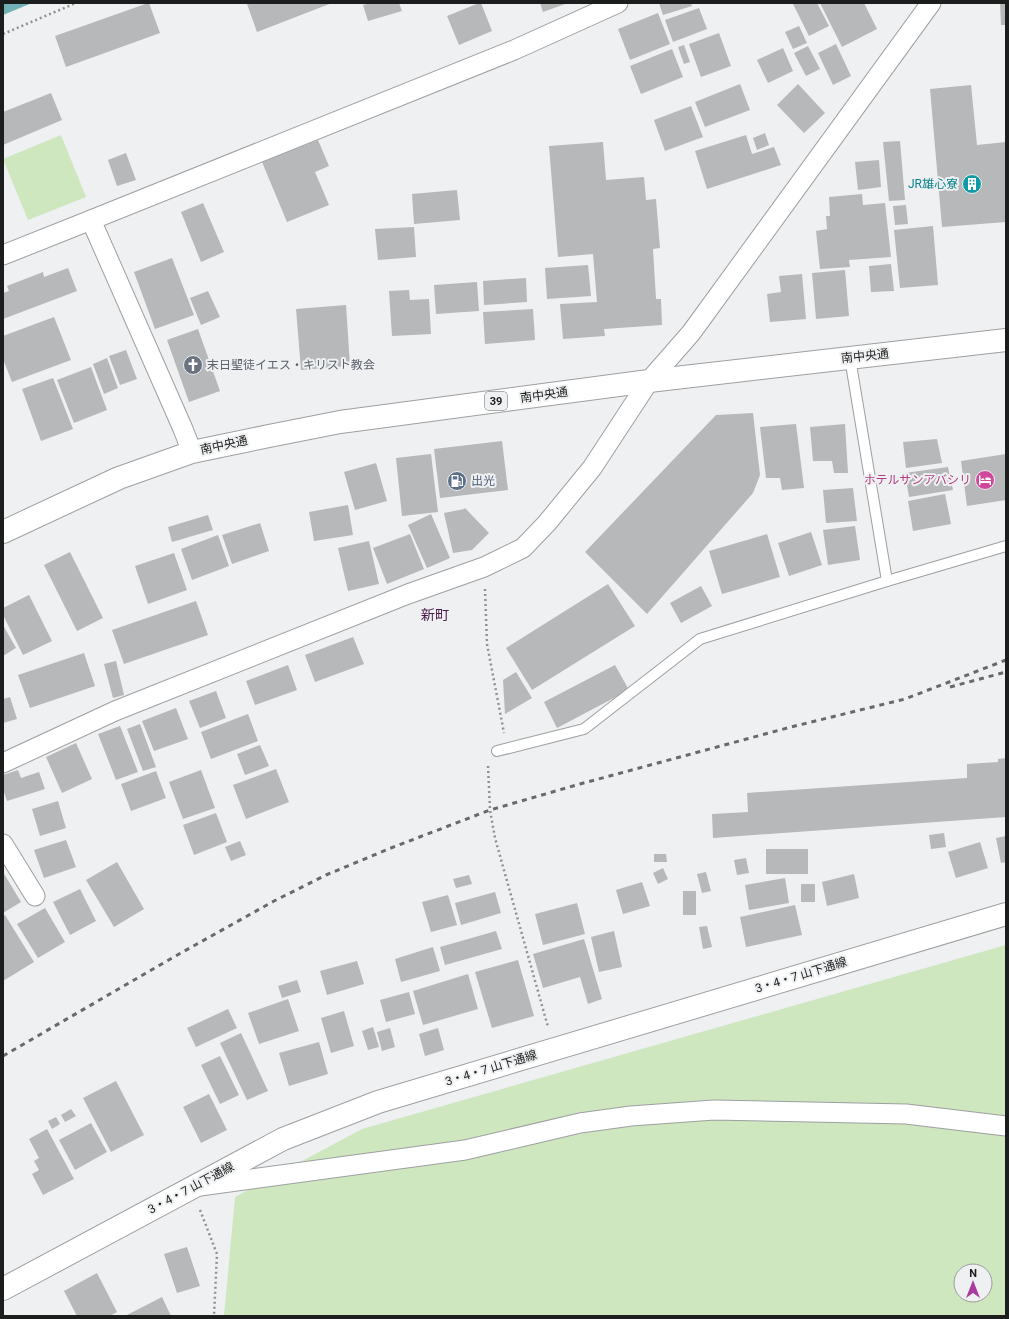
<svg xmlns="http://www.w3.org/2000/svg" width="1009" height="1319" viewBox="0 0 1009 1319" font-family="Roboto,'Noto Sans JP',sans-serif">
  <rect width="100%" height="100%" fill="#eef0f1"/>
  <g fill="#cee7be" fill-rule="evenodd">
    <path d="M61,135L86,197L28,220L3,159Z"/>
    <path d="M1006,945V1316H224L235,1197L362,1129ZM961,1271H985V1295H961Z"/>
  </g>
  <path fill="#72b1b5" d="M3,3H32L3,15Z"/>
  <g fill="#b6b8ba">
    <path d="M148,3H149L160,33L66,67L55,36Z"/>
    <path d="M250,3H332L257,32L247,4Z"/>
    <path d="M370,3H399L402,11L368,21L363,5Z"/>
    <path d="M479,3H481L492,31L459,45L447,16Z"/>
    <path d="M540,3H568L543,12Z"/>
    <path d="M659,3H691L692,6L663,15Z"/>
    <path d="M796,3H817L829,26L809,36L793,4Z"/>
    <path d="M820,3H864L877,29L842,47Z"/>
    <path d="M1000,3H1006V25H1001Z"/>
    <path d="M699,8L707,29L673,42L665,20Z"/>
    <path d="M658,13L670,44L630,60L618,29Z"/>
    <path d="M799,26L807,43L793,49L785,32Z"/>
    <path d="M719,33L731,66L701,77L689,44Z"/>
    <path d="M836,44L851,76L833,85L818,53Z"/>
    <path d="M684,45L690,62L684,64L678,47Z"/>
    <path d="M808,46L820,69L806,76L794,53Z"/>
    <path d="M783,48L793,71L768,83L757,60Z"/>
    <path d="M672,49L683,77L641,94L630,66Z"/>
    <path d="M740,84L750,110L705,127L695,102Z"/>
    <path d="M798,84L825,113L804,133L777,105Z"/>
    <path d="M971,85L977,145L1006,142V222L942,227L930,89Z"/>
    <path d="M51,93L62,120L3,145V112Z"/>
    <path d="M691,106L703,137L665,151L654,120Z"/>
    <path d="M765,133L769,145L757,150L753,138Z"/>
    <path d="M746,135L752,154L774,147L781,165L707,189L695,151Z"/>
    <path d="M318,140L329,166L315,172L329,205L287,222L262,162Z"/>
    <path d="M900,141L905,200L889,201L883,142Z"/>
    <path d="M603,142L606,180L644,177L646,200L656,199L660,248L653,249L656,299H661L662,325L604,329L605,336L563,339L560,304L597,302L593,254L558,257L549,146Z"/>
    <path d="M126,153L136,180L117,186L108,160Z"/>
    <path d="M879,160L881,187L858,190L855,162Z"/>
    <path d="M457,190L460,220L414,224L412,194Z"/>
    <path d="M862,194L863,205L885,203L891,257L849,260L850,267L820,269L816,231L827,229L826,216H830L829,197Z"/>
    <path d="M203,203L224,252L201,262L181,212Z"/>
    <path d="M906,205L908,224L895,225L893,206Z"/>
    <path d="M933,226L938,285L900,288L894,230Z"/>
    <path d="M414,227L416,257L378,260L375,229Z"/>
    <path d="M172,258L194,315L155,329L134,272Z"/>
    <path d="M891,264L894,291L871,292L869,266Z"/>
    <path d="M588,265L591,296L547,299L545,268Z"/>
    <path d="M68,268L77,291L3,319V293L9,291L7,286L43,272L44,277Z"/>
    <path d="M845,270L849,316L816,319L812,273Z"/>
    <path d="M802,274L806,319L770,322L767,294L781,292L779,276Z"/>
    <path d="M526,278L527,302L484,305L483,281Z"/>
    <path d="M477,282L479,311L436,314L434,285Z"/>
    <path d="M409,290L410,300L429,299L431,334L392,336L389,291Z"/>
    <path d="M208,291L220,317L201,325L190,298Z"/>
    <path d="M346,305L350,366L301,370L296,309Z"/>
    <path d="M533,309L535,340L485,344L483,312Z"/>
    <path d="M54,317L71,360L12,382L3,359V336Z"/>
    <path d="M198,329L220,391L189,402L167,340Z"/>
    <path d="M126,350L137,379L120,385L109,356Z"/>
    <path d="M107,358L118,388L104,394L93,364Z"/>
    <path d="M91,367L107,410L74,423L57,380Z"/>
    <path d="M53,378L73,429L41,441L22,389Z"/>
    <path d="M753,413L760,475L753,493L647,614L585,552L716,415Z"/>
    <path d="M796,424L804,488L782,490L780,478H766L760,427Z"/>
    <path d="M845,424L848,473H834L832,461H813L810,427Z"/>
    <path d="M937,439L942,463L906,468L903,442Z"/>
    <path d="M502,441L508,490L440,498L434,449Z"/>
    <path d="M431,454L438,512L402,516L396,458Z"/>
    <path d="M1006,454V500L967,506L961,461Z"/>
    <path d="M376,463L387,501L355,510L344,472Z"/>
    <path d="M948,467L953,490L909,497L905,473Z"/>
    <path d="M853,488L857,521L826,523L823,490Z"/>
    <path d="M945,494L951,524L913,531L908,501Z"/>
    <path d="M348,505L353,535L314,541L309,512Z"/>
    <path d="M465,508L489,533L472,550L453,553L444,513L464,509Z"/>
    <path d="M431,514L450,558L427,568L408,525Z"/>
    <path d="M208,515L213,530L172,542L168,527Z"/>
    <path d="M260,523L269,551L232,564L222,535Z"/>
    <path d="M855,526L860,560L828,565L823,530Z"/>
    <path d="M811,532L822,565L789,576L778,543Z"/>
    <path d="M410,534L424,569L387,584L373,548Z"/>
    <path d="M767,534L780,577L722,594L709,551Z"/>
    <path d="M218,535L229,566L192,580L181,549Z"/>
    <path d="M369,541L379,584L348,591L338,548Z"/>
    <path d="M70,552L103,618L77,631L44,565Z"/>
    <path d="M174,553L187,590L148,604L135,566Z"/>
    <path d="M608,584L635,626L532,690L506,648Z"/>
    <path d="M701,586L712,606L681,623L670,603Z"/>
    <path d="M29,595L52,641L23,655L3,615V608Z"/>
    <path d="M196,601L208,635L124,664L112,630Z"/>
    <path d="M3,625L16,648L3,656Z"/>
    <path d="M353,637L364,664L315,682L305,655Z"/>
    <path d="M84,653L95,686L30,708L18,675Z"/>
    <path d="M116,661L124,695L113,698L104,664Z"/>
    <path d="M288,665L297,690L255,705L246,681Z"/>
    <path d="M615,665L629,690L557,728L544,702Z"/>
    <path d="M516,672L532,698L505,714L503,680Z"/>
    <path d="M216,691L226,718L200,728L189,701Z"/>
    <path d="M10,697L17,719L3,723V699Z"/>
    <path d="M176,708L188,739L154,751L142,721Z"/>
    <path d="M248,714L258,741L211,759L201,732Z"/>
    <path d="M140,724L156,767L143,771L127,729Z"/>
    <path d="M120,726L138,772L116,780L98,734Z"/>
    <path d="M76,743L92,779L62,793L46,757Z"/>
    <path d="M260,745L269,766L245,775L237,754Z"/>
    <path d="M1006,758V817L713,838L712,814L748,812L747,793L967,778V764L998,762V759Z"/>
    <path d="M276,769L289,802L246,819L233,785Z"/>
    <path d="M18,770L21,778L39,772L45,789L7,801L3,789V775Z"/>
    <path d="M201,770L215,808L183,819L169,782Z"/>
    <path d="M156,771L166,798L131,811L121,784Z"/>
    <path d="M58,801L66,828L40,836L32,809Z"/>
    <path d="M216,813L227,842L194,855L183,825Z"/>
    <path d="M944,833L946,847L931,849L929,835Z"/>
    <path d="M1006,836V862L1001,863L996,838Z"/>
    <path d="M66,840L76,867L44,878L34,850Z"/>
    <path d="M240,841L246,855L231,861L225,847Z"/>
    <path d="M980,842L988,868L956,878L948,852Z"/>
    <rect x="766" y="849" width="42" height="25"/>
    <path d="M654,854H666L667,862H654Z"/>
    <path d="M746,858L749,873L737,875L734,860Z"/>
    <path d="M117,862L144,909L114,927L86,880Z"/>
    <path d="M663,868L668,879L658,884L653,873Z"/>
    <path d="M3,872L21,902L3,913Z"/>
    <path d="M706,872L711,891L702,893L697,874Z"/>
    <path d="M854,874L859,898L827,906L822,882Z"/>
    <path d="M469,875L472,884L456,888L453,879Z"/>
    <path d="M785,878L789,903L749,910L745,885Z"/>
    <path d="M642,882L650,906L623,914L616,890Z"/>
    <rect x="801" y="884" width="14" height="18"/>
    <path d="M80,889L96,921L70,935L53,902Z"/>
    <rect x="683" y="891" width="13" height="24"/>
    <path d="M495,892L501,913L461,925L455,903Z"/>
    <path d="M448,895L457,925L431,932L422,902Z"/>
    <path d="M577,903L585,934L543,945L535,914Z"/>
    <path d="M795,905L802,935L746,947L740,917Z"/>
    <path d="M45,908L65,942L38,958L17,924Z"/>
    <path d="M5,915L34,962L3,981V916Z"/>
    <path d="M707,926L712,947L703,949L699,927Z"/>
    <path d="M496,931L502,949L445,965L440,947Z"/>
    <path d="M614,931L622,967L599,972L591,937Z"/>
    <path d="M584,939L602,999L588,1004L580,977L543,988L533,954Z"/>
    <path d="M433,947L440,971L401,982L395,959Z"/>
    <path d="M518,960L534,1016L492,1028L475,972Z"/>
    <path d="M357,961L364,984L327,995L320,971Z"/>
    <path d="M468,974L478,1009L423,1025L413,991Z"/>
    <path d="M297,980L301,992L282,998L278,986Z"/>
    <path d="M409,992L415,1014L386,1022L380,1000Z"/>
    <path d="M288,999L299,1031L259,1044L248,1013Z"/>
    <path d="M228,1009L237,1028L196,1047L187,1028Z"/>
    <path d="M344,1011L354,1046L331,1053L321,1018Z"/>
    <path d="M373,1027L379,1047L368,1050L362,1031Z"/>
    <path d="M390,1028L395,1047L382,1051L377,1032Z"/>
    <path d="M438,1028L444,1050L425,1056L419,1034Z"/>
    <path d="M241,1033L268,1091L247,1100L220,1043Z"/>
    <path d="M319,1042L328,1074L289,1086L279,1053Z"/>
    <path d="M220,1056L239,1095L220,1104L201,1065Z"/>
    <path d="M116,1081L144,1135L111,1152L83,1098Z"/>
    <path d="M209,1094L227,1130L201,1143L183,1107Z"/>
    <path d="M71,1109L76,1116L65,1122L61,1115Z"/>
    <path d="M56,1117L60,1124L52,1129L48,1121Z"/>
    <path d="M91,1123L107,1152L75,1170L59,1140Z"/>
    <path d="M47,1129L74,1179L43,1195L32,1174L39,1170L34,1161L39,1158L29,1139Z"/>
    <path d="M187,1247L200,1286L177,1293L164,1254Z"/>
    <path d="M97,1273L117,1312L110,1316H77L64,1291Z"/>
    <path d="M162,1297L171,1316H125Z"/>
  </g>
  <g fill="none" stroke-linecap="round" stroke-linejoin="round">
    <defs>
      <g id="service">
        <path d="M850,358L887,581"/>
        <path d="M497,751L584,729L700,639L887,581L1006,546"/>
      </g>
      <g id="minor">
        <path d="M3,255L91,220"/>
        <path d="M192,452L183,429L91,220L514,50L618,3"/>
        <path d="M3,763L115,711L408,594L484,567L523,548L547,523L592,468L649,381L691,333L931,3"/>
        <path d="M3,844L35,896"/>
        <path d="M200,1186L465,1150L580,1123L631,1116L714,1110L906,1114L1006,1126"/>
      </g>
      <path id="tertiary" d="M3,1289L283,1139L378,1102L1006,914"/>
      <path id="trunk" d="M3,532L119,478L192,452L269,436L340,422L649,381L1006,340"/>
    </defs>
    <use href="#service" stroke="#9e9fa1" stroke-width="12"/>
    <use href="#minor" stroke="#9e9fa1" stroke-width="21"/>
    <use href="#tertiary" stroke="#9e9fa1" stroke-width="24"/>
    <use href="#trunk" stroke="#9e9fa1" stroke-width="24"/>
    <g stroke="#909192" stroke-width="2.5" stroke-dasharray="2 3" stroke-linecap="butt">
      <path d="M3,34L76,3"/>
      <path d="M485,589L487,644L504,733"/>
      <path d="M488,766L490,810L495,838L548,1027"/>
      <path d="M200,1210L217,1254L214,1316"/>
    </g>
    <use href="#service" stroke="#fff" stroke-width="10"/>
    <use href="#minor" stroke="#fff" stroke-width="19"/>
    <use href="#tertiary" stroke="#fff" stroke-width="22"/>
    <use href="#trunk" stroke="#fff" stroke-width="22"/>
    <g stroke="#686a6a" stroke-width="3" stroke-dasharray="5 5" stroke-linecap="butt">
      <path d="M950,687L1006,672"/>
      <path d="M3,1056L172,958L274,901L326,875L391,848L490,810L580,784L791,727L905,699L1006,660"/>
    </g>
  </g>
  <defs>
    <symbol id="building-disc" viewBox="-11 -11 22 22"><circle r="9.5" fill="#0f9aa8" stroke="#eef0f1"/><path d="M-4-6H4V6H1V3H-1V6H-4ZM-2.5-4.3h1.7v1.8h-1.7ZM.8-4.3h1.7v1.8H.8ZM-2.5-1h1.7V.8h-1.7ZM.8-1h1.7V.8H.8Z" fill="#fff"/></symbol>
    <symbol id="church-disc" viewBox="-11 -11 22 22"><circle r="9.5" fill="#6b7280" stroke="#eef0f1"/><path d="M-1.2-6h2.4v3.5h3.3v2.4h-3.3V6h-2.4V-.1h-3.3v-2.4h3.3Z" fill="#fff"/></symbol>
    <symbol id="hotel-disc" viewBox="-11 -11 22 22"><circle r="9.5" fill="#d1479c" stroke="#eef0f1"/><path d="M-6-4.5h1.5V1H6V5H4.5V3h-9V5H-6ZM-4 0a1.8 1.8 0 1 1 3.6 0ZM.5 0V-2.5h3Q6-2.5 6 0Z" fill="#fff"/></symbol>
    <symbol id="fuel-disc" viewBox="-11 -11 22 22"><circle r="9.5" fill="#5c6f8a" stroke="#eef0f1"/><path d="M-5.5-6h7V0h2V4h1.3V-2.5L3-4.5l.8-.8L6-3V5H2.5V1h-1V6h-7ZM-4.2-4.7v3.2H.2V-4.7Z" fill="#fff"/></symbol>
  </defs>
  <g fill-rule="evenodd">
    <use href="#building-disc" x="961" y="173" width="22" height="22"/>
    <use href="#church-disc" x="182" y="354" width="22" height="22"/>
    <use href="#hotel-disc" x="974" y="469" width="22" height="22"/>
    <use href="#fuel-disc" x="446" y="470" width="22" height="22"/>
  </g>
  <g text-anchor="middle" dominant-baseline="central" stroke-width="4" stroke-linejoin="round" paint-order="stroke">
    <rect fill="#eef0f1" stroke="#5b5c5d" stroke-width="1" x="485" y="392" width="22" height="18" rx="3"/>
    <g font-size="11" font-weight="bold" fill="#1c1d1d">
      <text x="496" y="401">39</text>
    </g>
    <g font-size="12" fill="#0d838f" stroke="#eef0f1" text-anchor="end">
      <text x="958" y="184">JR雄心寮</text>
    </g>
    <g font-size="12" fill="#1c1d1d" stroke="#eef0f1">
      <text transform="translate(865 356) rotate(-6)">南中央通</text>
      <text transform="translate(544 395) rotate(-8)">南中央通</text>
      <text transform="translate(224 445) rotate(-12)">南中央通</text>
      <text transform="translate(801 975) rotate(-17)">3・4・7 山下通線</text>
      <text transform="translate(491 1068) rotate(-17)">3・4・7 山下通線</text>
      <text transform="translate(191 1188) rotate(-28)">3・4・7 山下通線</text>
    </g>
    <g font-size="12" fill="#5b616d" stroke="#eef0f1" text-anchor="start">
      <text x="207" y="365">末日聖徒イエス・キリスト教会</text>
    </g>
    <g font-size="12" fill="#b23c85" stroke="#eef0f1" text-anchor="end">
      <text x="971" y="480">ホテルサンアバシリ</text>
    </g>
    <g font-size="12" fill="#4e5e75" stroke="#eef0f1" text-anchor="start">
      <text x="471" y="481">出光</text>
    </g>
    <g font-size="14" fill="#4b1847" stroke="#eef0f1">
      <text x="435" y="615">新町</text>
    </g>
  </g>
  <rect width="1009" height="1319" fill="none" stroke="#1c1d1d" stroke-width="8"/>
  <g transform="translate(973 1283)"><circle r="19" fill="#eef0f1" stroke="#9a9c9c"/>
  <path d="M0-3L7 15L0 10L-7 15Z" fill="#a83d9e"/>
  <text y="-6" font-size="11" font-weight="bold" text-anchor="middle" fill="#1c1d1d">N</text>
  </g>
</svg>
